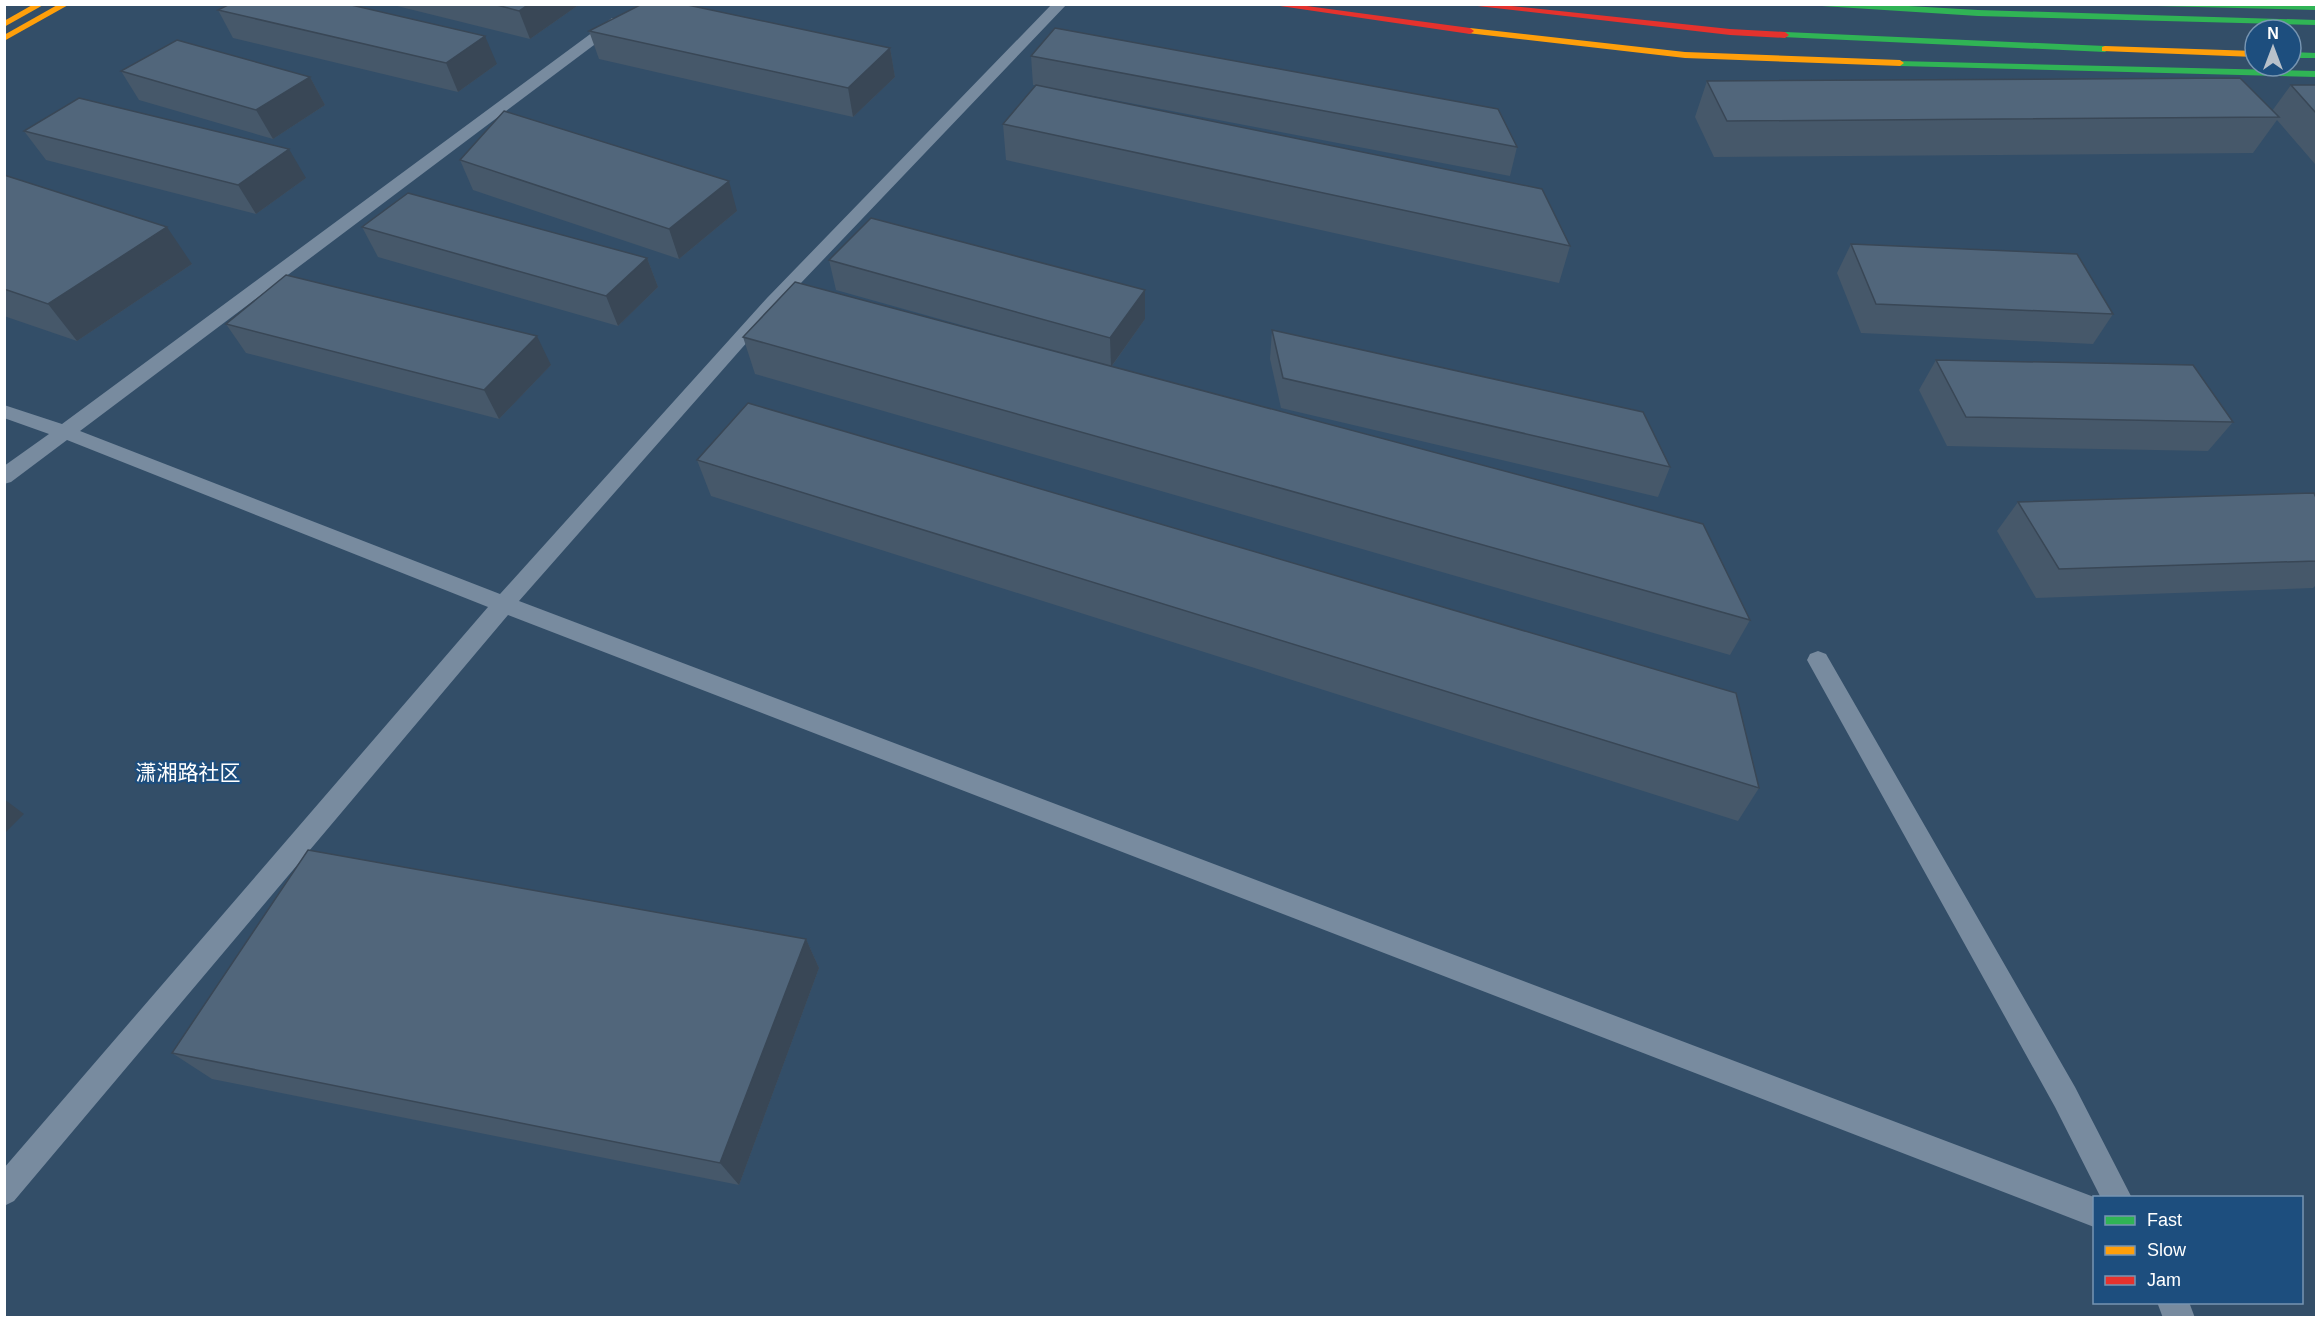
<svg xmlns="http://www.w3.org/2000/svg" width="2321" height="1322" viewBox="0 0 2321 1322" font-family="Helvetica,'Noto Sans SC',sans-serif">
  <rect width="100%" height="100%" fill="#334e68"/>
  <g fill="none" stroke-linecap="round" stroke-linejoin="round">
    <g fill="#788b9f" fill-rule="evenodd">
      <path d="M1052,4H1067L779,306L519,601L2094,1197V1227L508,615L14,1201L4,1206V1168L488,607L67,440L11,482L4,484V466L49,434L4,418V405L62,424L612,18H622L624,21L622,24L80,431L500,594L767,298Z"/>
      <path d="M1818,651L1826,654L2075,1087L2132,1198H2101L2055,1107L1807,660L1810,654Z"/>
      <path d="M2157,1302H2189L2195,1318H2163Z"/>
    </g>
    <g fill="#30b455" fill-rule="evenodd">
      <path d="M1818,4H1874L1978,10L2316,20V25L1978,16L1822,6Z"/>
      <path d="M2153,4L2316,6V10L2157,6Z"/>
      <path d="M1785,32L2105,46L2109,49L2105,52L1782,37L1781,35Z"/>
      <path d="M2291,52L2316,53V58H2291Z"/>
      <path d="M1897,61L2316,71V77L1900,66L1897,65Z"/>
    </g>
    <g fill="#ff9f0a" fill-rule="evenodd">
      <path d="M34,4H45L4,27V21Z"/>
      <path d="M59,4H70L4,41V35Z"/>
      <path d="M1470,28L1685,52L1900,60L1904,63L1900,66L1685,58L1467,33L1466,31Z"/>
      <path d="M2105,46L2255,51V57L2102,51V47Z"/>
    </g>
    <g fill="#e5322d" fill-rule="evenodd">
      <path d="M1266,4H1292L1470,28L1474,31L1470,34Z"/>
      <path d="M1460,4H1492L1730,29L1785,32L1789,35L1785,38L1730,35Z"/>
    </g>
  </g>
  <g fill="#46586a">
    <path d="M389,4H580L530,39Z"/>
    <path d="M218,10L497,64L458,92L233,38Z"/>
    <path d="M589,31L890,48L895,77L853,117L599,59Z"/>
    <path d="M1031,56L1517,147L1510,176L1046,87L1570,246L1559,283L1006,160L1003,124L1036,85H1033Z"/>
    <path d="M121,71L310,77L325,105L273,139L139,100Z"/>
    <path d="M1707,81L2272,111L2291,85H2316V164H2315L2277,120L2253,153L1714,157L1695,117Z"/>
    <path d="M24,131L306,178L256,214L46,160Z"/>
    <path d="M460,160L737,211L679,259L473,190Z"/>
    <path d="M4,175L192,264L77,341L4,316Z"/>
    <path d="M362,227L647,258L658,287L618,326L378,257Z"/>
    <path d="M1851,244L2113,314L2093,344L1861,333L1837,273Z"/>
    <path d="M829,260L1145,290V319L1112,366L1750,620L1730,655L755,374L743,337L1025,343L836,290Z"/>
    <path d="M226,324L551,365L499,419L246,353Z"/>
    <path d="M1272,330L1670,467L1658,497L1281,408L1270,359Z"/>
    <path d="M1936,360L2233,422L2208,451L1947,446L1919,390Z"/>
    <path d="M697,460L1759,788L1738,821L711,496Z"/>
    <path d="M2316,498V585L2313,588L2036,598L1997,531L2018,502Z"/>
    <path d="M806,939L819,968L739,1185L212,1079L172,1053Z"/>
  </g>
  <g fill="#394756">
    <path d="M529,4H580L530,39L519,11Z"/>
    <path d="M485,36L497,64L458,92L446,63Z"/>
    <path d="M890,48L895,77L853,117L848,88Z"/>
    <path d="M310,77L325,105L273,139L256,110Z"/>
    <path d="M289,149L306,178L256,214L238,185Z"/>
    <path d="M729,181L737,211L679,259L669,229Z"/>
    <path d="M167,227L192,264L77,341L48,304Z"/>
    <path d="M647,258L658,287L618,326L606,296Z"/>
    <path d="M1145,290V319L1111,367L1110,338Z"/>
    <path d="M537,336L551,365L499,419L484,390Z"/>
    <path d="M4,799L24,814L4,834Z"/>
    <path d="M806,939L819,968L739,1185L720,1163Z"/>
  </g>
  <g fill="#51667b" stroke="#394756" stroke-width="1.5">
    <path d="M230,4H347L485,36L446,63L218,10Z"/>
    <path d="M493,4H529L519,11Z"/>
    <path d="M642,4H683L890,48L848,88L589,31Z"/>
    <path d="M1055,28L1498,109L1517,147L1031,56Z"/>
    <path d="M177,40L310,77L256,110L121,71Z"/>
    <path d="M2240,78L2279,117L1727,121L1707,81Z"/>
    <path d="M1036,85L1542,189L1570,246L1003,124Z"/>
    <path d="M2291,85H2316V113Z"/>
    <path d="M79,98L289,149L238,185L24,131Z"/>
    <path d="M504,111L729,181L669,229L460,160Z"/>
    <path d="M4,175L167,227L48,304L4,289Z"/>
    <path d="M408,193L647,258L606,296L362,227Z"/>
    <path d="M871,218L1145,290L1110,338L829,260Z"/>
    <path d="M1851,244L2077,254L2113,314L1876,304Z"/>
    <path d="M286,275L537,336L484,390L226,324Z"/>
    <path d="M795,282L1703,524L1750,620L743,337Z"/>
    <path d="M1272,330L1643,412L1670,467L1283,378Z"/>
    <path d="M1936,360L2193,365L2233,422L1966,417Z"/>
    <path d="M748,403L1736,693L1759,788L697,460Z"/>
    <path d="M2314,493L2316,498V561L2059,569L2018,502Z"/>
    <path d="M308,850L806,939L720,1163L172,1053Z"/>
  </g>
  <g text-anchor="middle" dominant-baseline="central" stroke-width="4.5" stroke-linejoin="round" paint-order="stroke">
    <g font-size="21" fill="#fff" stroke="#1d4e7e">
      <text x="188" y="772">潇湘路社区</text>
    </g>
  </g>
  <rect width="2321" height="1322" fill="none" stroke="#ffffff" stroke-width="12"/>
  <rect x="2093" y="1196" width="210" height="108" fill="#1d4e7e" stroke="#7795b2" stroke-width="1.5"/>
  <rect x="2105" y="1216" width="30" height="9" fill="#30b455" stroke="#7795b2" stroke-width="1.5"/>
  <text x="2147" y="1226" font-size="18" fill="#ffffff">Fast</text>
  <rect x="2105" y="1246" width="30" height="9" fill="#ff9f0a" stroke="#7795b2" stroke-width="1.5"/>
  <text x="2147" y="1256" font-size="18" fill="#ffffff">Slow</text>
  <rect x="2105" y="1276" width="30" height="9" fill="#e5322d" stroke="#7795b2" stroke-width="1.5"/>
  <text x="2147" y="1286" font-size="18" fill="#ffffff">Jam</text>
  <g transform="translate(2273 48)"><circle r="28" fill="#1d4e7e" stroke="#7795b2" stroke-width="1.5"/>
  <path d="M0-4.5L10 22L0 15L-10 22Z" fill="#b8c1ca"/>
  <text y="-9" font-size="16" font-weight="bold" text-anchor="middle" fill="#ffffff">N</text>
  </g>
</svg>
